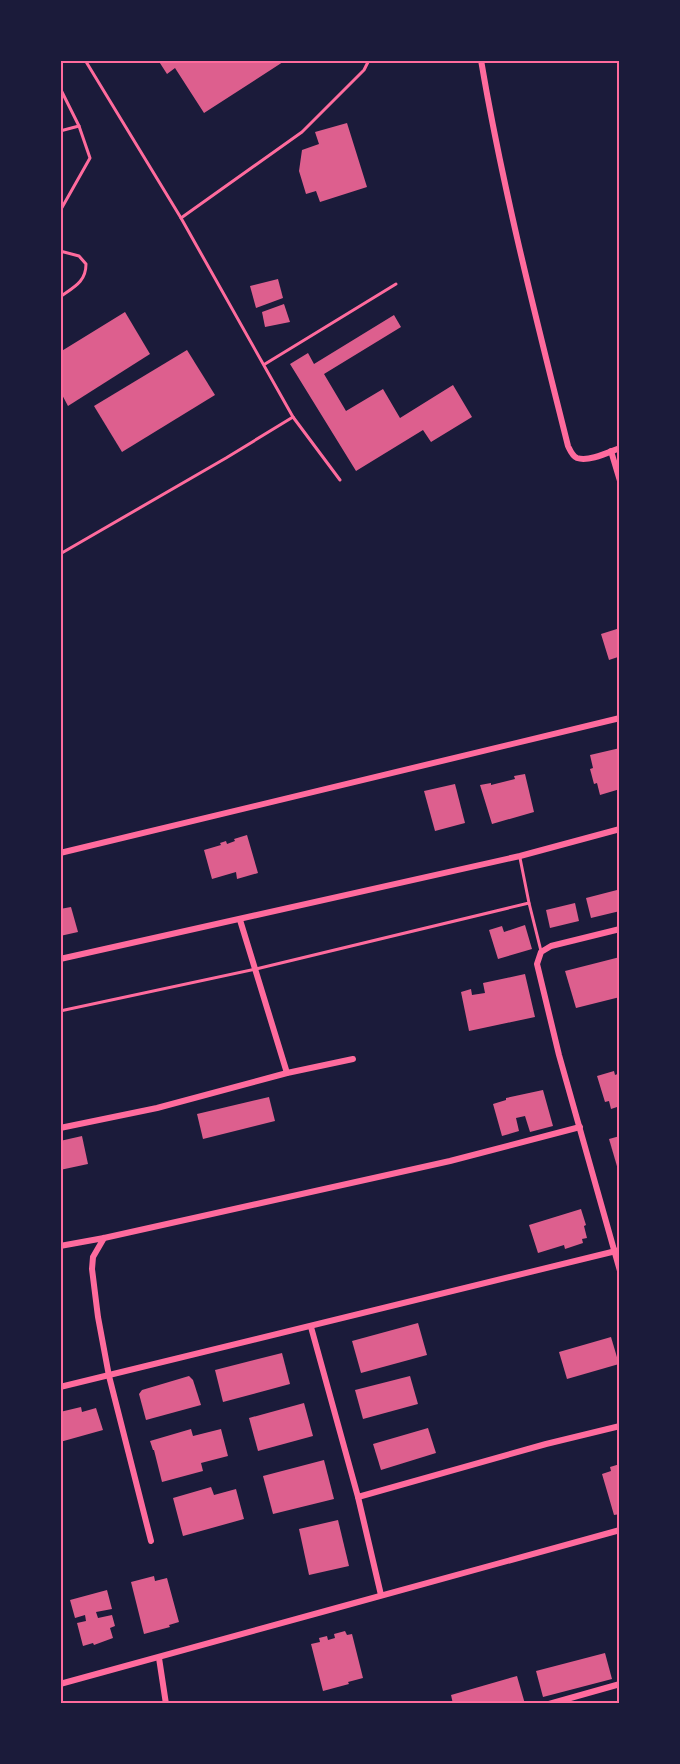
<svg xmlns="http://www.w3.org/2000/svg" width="680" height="1764" viewBox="0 0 680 1764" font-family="Jost,sans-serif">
  <rect width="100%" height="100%" fill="#1b1b3a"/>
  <g fill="#dd5f8e">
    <path d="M158,60H286L204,113L175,68L167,74Z"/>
    <path d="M347,123L367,187L320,202L316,191L306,194L299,171L302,150L319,144L315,132Z"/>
    <path d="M278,279L283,298L256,308L250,286Z"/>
    <path d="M284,304L290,322L265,327L262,312Z"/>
    <path d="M125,312L150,354L68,406L60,391V352Z"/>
    <path d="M394,315L401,327L324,374L346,411L383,389L400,418L453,385L472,417L431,442L423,430L356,471L290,364L308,353L314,364Z"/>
    <path d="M187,350L215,395L122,452L94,406Z"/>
    <path d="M620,628V662L618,657L609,660L601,634Z"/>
    <path d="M620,748V789L600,795L597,783L594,784L590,769L593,768L590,755Z"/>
    <path d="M525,774L534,812L492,824L480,785L491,783V785L515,779L514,776Z"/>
    <path d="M455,784L465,823L435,831L424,791Z"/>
    <path d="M247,835L258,873L237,879L236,872L212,879L204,850L221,845L220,843L226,841L227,844L235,841L234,839Z"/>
    <path d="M617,890L620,911L591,918L586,898Z"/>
    <path d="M575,903L579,921L550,928L546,910Z"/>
    <path d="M71,907L78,932L60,936V909Z"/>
    <path d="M525,925L532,949L498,959L489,930L502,926L504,932Z"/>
    <path d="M620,957V997L576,1008L565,971Z"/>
    <path d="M525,974L535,1017L469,1031L461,992L471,989L472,995L485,993L483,983Z"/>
    <path d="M614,1071L615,1075L620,1073V1106L611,1109L609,1101L605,1102L597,1076Z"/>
    <path d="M543,1090L553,1126L530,1132L525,1116L516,1118L519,1131L502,1136L493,1104L506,1100V1098Z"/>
    <path d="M269,1097L275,1121L203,1139L197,1114Z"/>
    <path d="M82,1136L88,1164L60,1170V1141Z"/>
    <path d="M620,1136V1173H619L609,1139Z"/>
    <path d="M581,1209L586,1225L584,1226L587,1238L582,1239L583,1243L565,1249L564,1245L538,1253L529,1225Z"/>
    <path d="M418,1323L427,1355L361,1373L352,1341Z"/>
    <path d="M611,1337L619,1364L567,1379L559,1352Z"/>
    <path d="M282,1353L290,1384L223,1402L215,1370Z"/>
    <path d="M189,1376L193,1380L201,1405L146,1420L139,1394L142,1390Z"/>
    <path d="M410,1376L418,1404L363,1419L355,1390Z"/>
    <path d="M304,1403L313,1436L258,1451L249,1418Z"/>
    <path d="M81,1407L82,1412L96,1408L103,1430L60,1442V1412Z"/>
    <path d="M428,1428L436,1453L381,1470L373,1444Z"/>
    <path d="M191,1429L193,1436L221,1429L228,1456L201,1463L203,1471L162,1482L154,1450H153L150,1441Z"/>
    <path d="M324,1460L334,1499L273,1514L263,1476Z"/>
    <path d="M620,1464V1514L614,1515L602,1474L611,1471L610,1467Z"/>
    <path d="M211,1487L214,1495L236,1489L244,1519L183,1536L173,1498Z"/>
    <path d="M338,1520L349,1566L309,1575L299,1529Z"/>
    <path d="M154,1576L155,1581L167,1578L179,1622L169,1625L170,1627L144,1634L131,1582Z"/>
    <path d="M107,1590L112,1609L96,1612L98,1618L112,1615L115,1626L110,1628L113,1638L94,1645L93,1643L83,1646L77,1623L86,1621L85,1615L75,1618L70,1600Z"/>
    <path d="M345,1631L347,1635L352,1634L363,1678L348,1682L349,1684L323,1691L311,1644L320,1642L319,1638L327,1636L328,1640L335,1638L334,1634Z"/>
    <path d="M605,1653L612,1679L543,1697L536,1671Z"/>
    <path d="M517,1676L525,1704H453L451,1695Z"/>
  </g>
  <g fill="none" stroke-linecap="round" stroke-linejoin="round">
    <g stroke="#ff6b9d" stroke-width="3">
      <path d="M85,60L181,218L293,417L340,480"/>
      <path d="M60,88L79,126L90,158L60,211"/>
      <path d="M60,131L79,126"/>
      <path d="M181,218L302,132L364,70L369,60"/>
      <path d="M60,251L79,256L86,264C86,282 74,287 60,297"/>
      <path d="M265,364L396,284"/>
      <path d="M60,554L226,458L293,417"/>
      <path d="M520,858L529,903L541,951"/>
      <path d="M60,1011L256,969L529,903"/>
    </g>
    <g stroke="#ff6b9d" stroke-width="6">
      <path d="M481,60C503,190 536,318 568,446C570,450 572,456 577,458C589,462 609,452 620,448"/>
      <path d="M611,451L620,481"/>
      <path d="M60,853L620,718"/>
      <path d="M240,920L287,1073"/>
      <path d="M620,929L551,946L541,952L537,964L559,1055L620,1271"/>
      <path d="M60,959L520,856L620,829"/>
      <path d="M60,1128L157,1108L287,1073L353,1059"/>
      <path d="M104,1238L93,1257L92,1269L98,1317L109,1376L151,1541"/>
      <path d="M60,1246L104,1238L450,1161L580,1127"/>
      <path d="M311,1327L358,1497L381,1595"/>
      <path d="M60,1387L620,1250"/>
      <path d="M358,1497L546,1444L620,1426"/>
      <path d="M159,1658L166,1704"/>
      <path d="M60,1684C247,1633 433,1581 620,1530"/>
      <path d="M549,1704L620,1684"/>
    </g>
  </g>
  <rect width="680" height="1764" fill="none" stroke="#1b1b3a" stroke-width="123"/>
  <rect x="62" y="62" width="556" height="1640" fill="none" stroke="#ff6b9d" stroke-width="2"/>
</svg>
